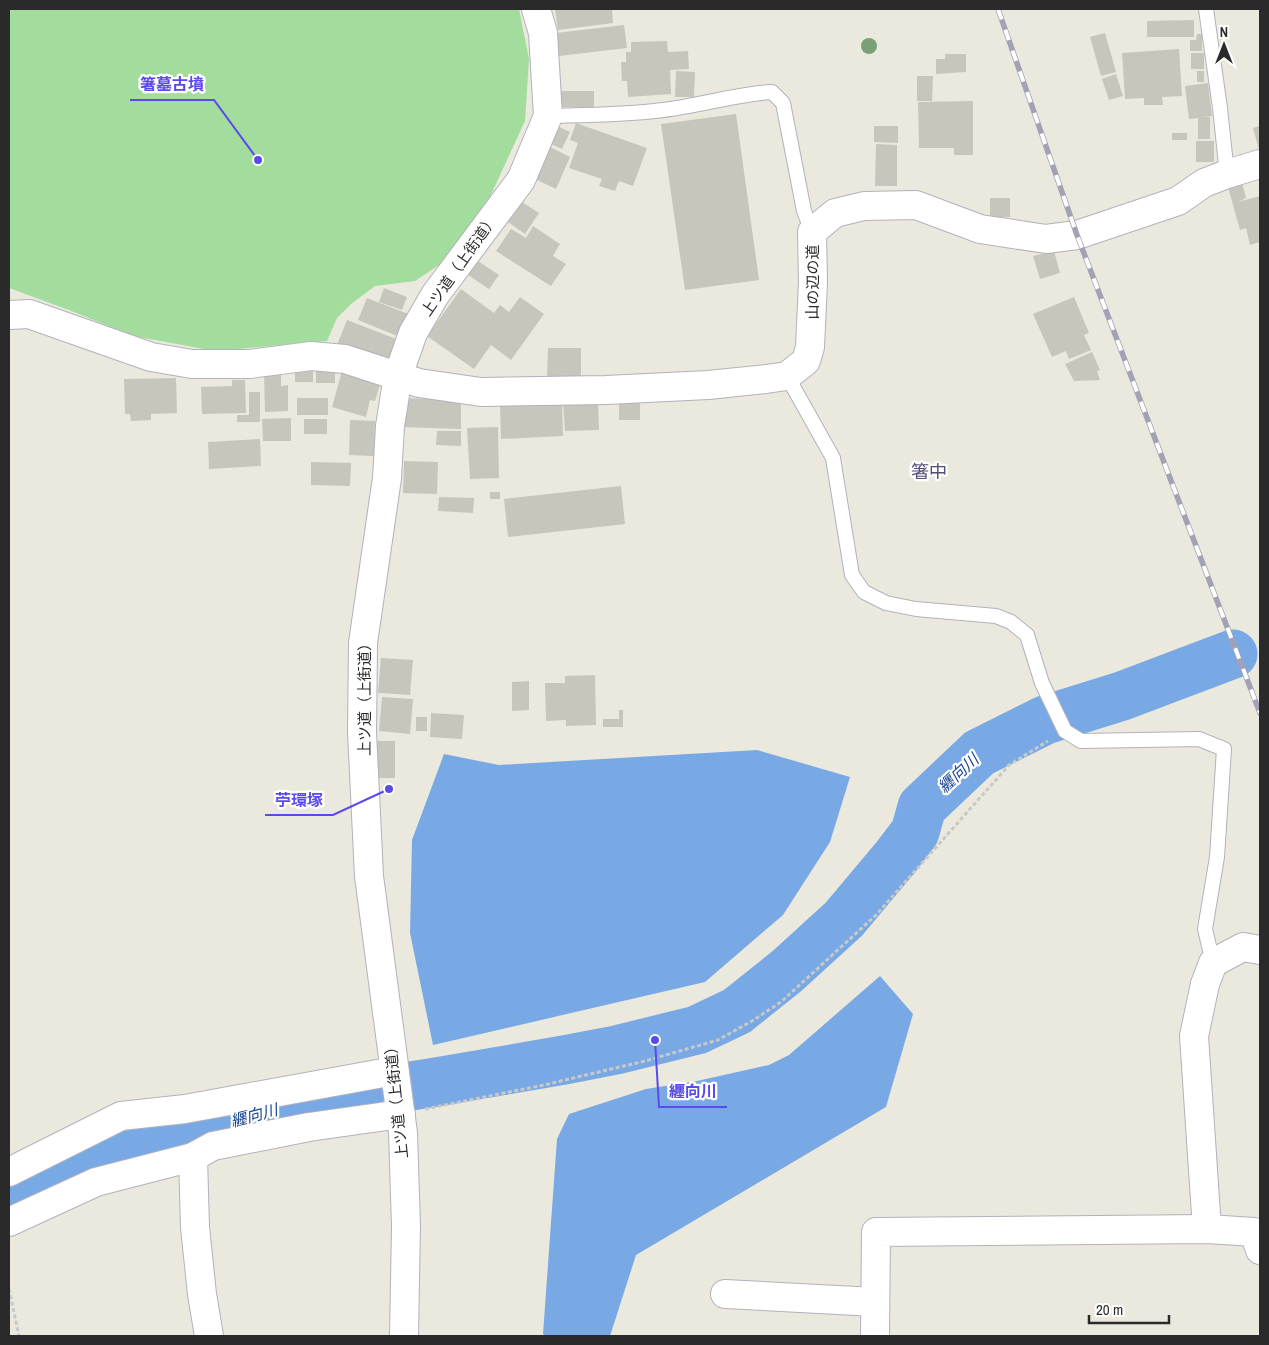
<svg xmlns="http://www.w3.org/2000/svg" width="1269" height="1345" viewBox="0 0 1269 1345" font-family="'Archivo Narrow','Noto Sans JP',sans-serif">
  <rect width="100%" height="100%" fill="#ebe9dd"/>
  <path fill="#a2dd9e" d="M9,9H519L529,59L525,121L489,199L442,263L415,281L375,286L351,304L337,318L327,341L215,351L133,336L69,310L9,288Z"/>
  <g fill="#79a9e5">
    <path d="M757,750L850,777L830,842L783,915L705,982L433,1045L410,933L412,840L444,754L499,765Z"/>
    <path d="M880,976L913,1014L886,1107L636,1255L610,1336H545L543,1334L557,1139L569,1114L646,1089L697,1081L769,1065L789,1055Z"/>
  </g>
  <g fill="none" stroke-linecap="round" stroke-linejoin="round">
    <path stroke="#79a9e5" stroke-width="49" d="M9,1193L137,1146L291,1105L436,1082L564,1060L616,1050L697,1030L737,1011L787,971L844,919L896,857L915,832L922,807L979,753L1045,720L1122,696L1233,654"/>
  </g>
  <g fill="#c7c6bc">
    <path d="M555,9H612L613,23L558,30Z"/>
    <path d="M1194,20V37H1147V21Z"/>
    <path d="M624,25L627,48L559,56L556,33Z"/>
    <path d="M1105,33L1116,72L1101,76L1090,37Z"/>
    <path d="M1197,34H1202V51H1190V40H1196Z"/>
    <path d="M667,41L668,52L688,51L689,69L670,70L671,94L628,97L627,81H622L621,62H626V52H631V42Z"/>
    <path d="M1179,49L1182,96L1162,97L1163,105H1144V98L1125,99L1122,53Z"/>
    <rect x="1191" y="53" width="13" height="16"/>
    <path d="M945,54H966V72L936,74V59H945Z"/>
    <path d="M676,71L695,72L694,97H675Z"/>
    <rect x="1197" y="71" width="7" height="11"/>
    <path d="M1116,74L1123,96L1109,100L1102,79Z"/>
    <path d="M917,76H933L932,101H917Z"/>
    <path d="M1208,83L1212,116L1202,117H1210V139H1198V118L1189,119L1185,86Z"/>
    <rect x="561" y="91" width="33" height="16"/>
    <path d="M973,101V155H954V148H919L918,102Z"/>
    <path d="M736,114L759,280L685,290L661,124Z"/>
    <path d="M576,123L647,148L633,186L619,181L615,191L599,186L602,179L569,168L578,143L570,140Z"/>
    <path d="M557,126L570,132L562,149L549,143Z"/>
    <path d="M874,126H898V143L874,142Z"/>
    <path d="M1260,126V153L1253,128Z"/>
    <rect x="1172" y="133" width="15" height="7"/>
    <rect x="1196" y="141" width="18" height="21"/>
    <path d="M876,144L897,145V186H875Z"/>
    <path d="M550,147L570,157L556,189L535,179Z"/>
    <path d="M1242,183L1246,198L1238,202L1260,196V242L1250,245L1246,228L1240,230L1228,187Z"/>
    <rect x="990" y="198" width="20" height="19"/>
    <path d="M519,200L539,213L525,234L505,220Z"/>
    <path d="M533,226L560,244L553,256L566,264L551,286L496,251L511,229L526,238Z"/>
    <path d="M1054,251L1060,273L1040,279L1033,256Z"/>
    <path d="M478,261L499,275L489,289L468,275Z"/>
    <path d="M384,288L407,297L402,310L379,302Z"/>
    <path d="M461,289L494,313L500,305L509,312L520,297L544,314L511,360L491,345L474,369L427,336Z"/>
    <path d="M1074,297L1089,333L1084,335L1091,350L1069,359L1066,351L1052,357L1033,314Z"/>
    <path d="M367,298L411,315L402,338L358,320Z"/>
    <path d="M347,320L399,340L389,365L337,345Z"/>
    <path d="M548,348H581V378L547,377Z"/>
    <path d="M1092,352L1100,370L1097,371L1100,380L1074,381L1065,364Z"/>
    <rect x="295" y="369" width="18" height="13"/>
    <rect x="316" y="370" width="19" height="13"/>
    <path d="M342,371L381,381L375,401L370,400L366,417L332,407Z"/>
    <path d="M264,373H281V386L288,385V411L265,412Z"/>
    <path d="M176,378L177,413L151,414V420L131,421L130,414H125L124,379Z"/>
    <path d="M232,380H245L246,413L202,414L201,387L232,386Z"/>
    <path d="M249,392H260V422H237V415H249Z"/>
    <rect x="619" y="396" width="21" height="24"/>
    <rect x="297" y="398" width="31" height="17"/>
    <path d="M404,398L461,400V429L403,427Z"/>
    <path d="M598,401L599,430L565,431L563,402Z"/>
    <path d="M562,402L563,436L501,439L500,405Z"/>
    <path d="M291,418V441H263L262,419Z"/>
    <rect x="304" y="419" width="23" height="15"/>
    <path d="M350,420L375,421L374,456L349,455Z"/>
    <path d="M498,427L499,478L470,479L467,428Z"/>
    <path d="M437,431H461V446L436,445Z"/>
    <path d="M260,439L261,466L209,469L208,442Z"/>
    <path d="M404,461L438,462L437,494L403,493Z"/>
    <path d="M311,462L351,463L350,486L311,485Z"/>
    <path d="M621,486L625,524L508,537L504,499Z"/>
    <rect x="490" y="492" width="10" height="7"/>
    <path d="M439,497L474,498L473,513L438,511Z"/>
    <path d="M381,658L413,660L410,695L378,693Z"/>
    <path d="M595,675L596,725L566,726V720L546,721L545,683H565V676Z"/>
    <path d="M529,681V710L512,711V682Z"/>
    <path d="M382,697L413,699L410,734L379,731Z"/>
    <path d="M619,710H623V727H603V719H619Z"/>
    <path d="M431,713L464,715L462,739L430,737Z"/>
    <rect x="416" y="717" width="11" height="14"/>
    <rect x="375" y="741" width="20" height="37"/>
  </g>
  <g fill="none" stroke-linecap="round" stroke-linejoin="round">
    <defs>
      <g id="lane">
        <path d="M1206,9L1220,108L1227,174"/>
        <path d="M548,116C587,115 625,115 663,110C700,106 735,94 772,92L783,103L804,211L812,232"/>
        <path d="M787,376L833,458L852,575L864,592L886,603L916,609L996,616L1011,622L1027,635L1042,683L1065,731L1081,741L1199,739L1224,749L1217,857L1205,929L1213,963"/>
      </g>
      <g id="street">
        <path d="M9,315L29,314L151,357L192,364H250L311,356L345,359L419,383L481,392L606,390L708,385L766,379L787,376L806,361L810,347L813,282L812,232L835,213L864,206L916,205L980,229L1046,239L1077,235L1178,201L1204,183L1227,174L1260,164"/>
        <path d="M193,1157L195,1227L202,1294L209,1336"/>
        <path d="M9,1172L121,1116L185,1109L394,1071"/>
        <path d="M9,1222L96,1182L193,1157L213,1146L309,1127L401,1114"/>
        <path d="M1207,1229L1194,1036L1205,984L1213,963L1243,947L1260,950"/>
        <path d="M725,1294L875,1302"/>
        <path d="M404,1336L406,1226L403,1133L369,876L362,732L363,643L387,478L390,426L398,376L413,333L435,295L521,180L548,116L543,33L536,9"/>
        <path d="M875,1336L876,1232L1207,1229L1254,1232L1260,1250"/>
      </g>
    </defs>
    <use href="#lane" stroke="#b2b1bd" stroke-width="16"/>
    <use href="#street" stroke="#b2b1bd" stroke-width="30"/>
    <g stroke="#c8c8c8" stroke-width="3" stroke-dasharray="4 2.5" stroke-linecap="butt">
      <path d="M425,1109L544,1085L645,1061L718,1040L752,1021L781,1002L876,915L1009,765L1048,741"/>
      <path d="M9,1289L19,1336"/>
    </g>
    <use href="#lane" stroke="#fff" stroke-width="14"/>
    <use href="#street" stroke="#fff" stroke-width="28"/>
    <defs>
      <path id="rail" d="M998,9L1077,235L1260,713"/>
    </defs>
    <use href="#rail" stroke="#a3a1b3" stroke-width="5.5"/>
    <use href="#rail" stroke="#fff" stroke-width="4" stroke-dasharray="11" stroke-linecap="butt"/>
  </g>
  <circle fill="#7b9f78" cx="869" cy="46" r="8"/>
  <g text-anchor="middle" dominant-baseline="central" stroke-width="4.5" stroke-linejoin="round" paint-order="stroke">
    <g font-size="15" fill="#2a2a2a" stroke="#fff">
      <text transform="translate(459 265) rotate(-55)">上ツ道（上街道）</text>
      <text transform="translate(812 282) rotate(-90)">山の辺の道</text>
      <text transform="translate(364 696) rotate(-90)">上ツ道（上街道）</text>
      <text transform="translate(396 1099) rotate(-96)">上ツ道（上街道）</text>
    </g>
    <g font-size="16" font-style="italic" fill="#184491" stroke="#fff">
      <text transform="translate(958 773) rotate(-43)">纒向川</text>
      <text transform="translate(254 1115) rotate(-15)">纒向川</text>
    </g>
    <g font-size="18" fill="#534e77" stroke="#fff">
      <text x="929" y="471">箸中</text>
    </g>
  </g>
  <path fill="none" stroke="#5a4aeb" stroke-width="2" d="M258 160L214 100H130M389 789L333 815H265M655 1040L659 1107H727"/>
  <g fill="#5a4aeb" stroke="#fff" stroke-width="2">
    <circle cx="258" cy="160" r="5"/>
    <circle cx="389" cy="789" r="5"/>
    <circle cx="655" cy="1040" r="5"/>
  </g>
  <g font-size="16" text-anchor="middle" font-weight="bold" fill="#5a4aeb" stroke="#fff" stroke-width="4.5" stroke-linejoin="round" paint-order="stroke">
    <text x="172" y="90">箸墓古墳</text>
    <text x="299" y="806">苧環塚</text>
    <text x="693" y="1097">纒向川</text>
  </g>
  <rect width="1269" height="1345" fill="none" stroke="#2a2a2a" stroke-width="20"/>
  <g transform="translate(1224 45)" stroke="#ffffff" stroke-width="4" paint-order="stroke">
  <path d="M0-4L9 19L0 12L-9 19Z" fill="#2a2a2a"/>
  <text y="-8" font-size="14" font-weight="bold" text-anchor="middle" fill="#2a2a2a">N</text>
  </g>
  <path d="M1089 1315v8h80v-8" fill="none" stroke="#2a2a2a" stroke-width="2.5"/>
  <text x="1096" y="1315" font-size="15" fill="#2a2a2a" stroke="#ffffff" stroke-width="4" paint-order="stroke">20 m</text>
</svg>
